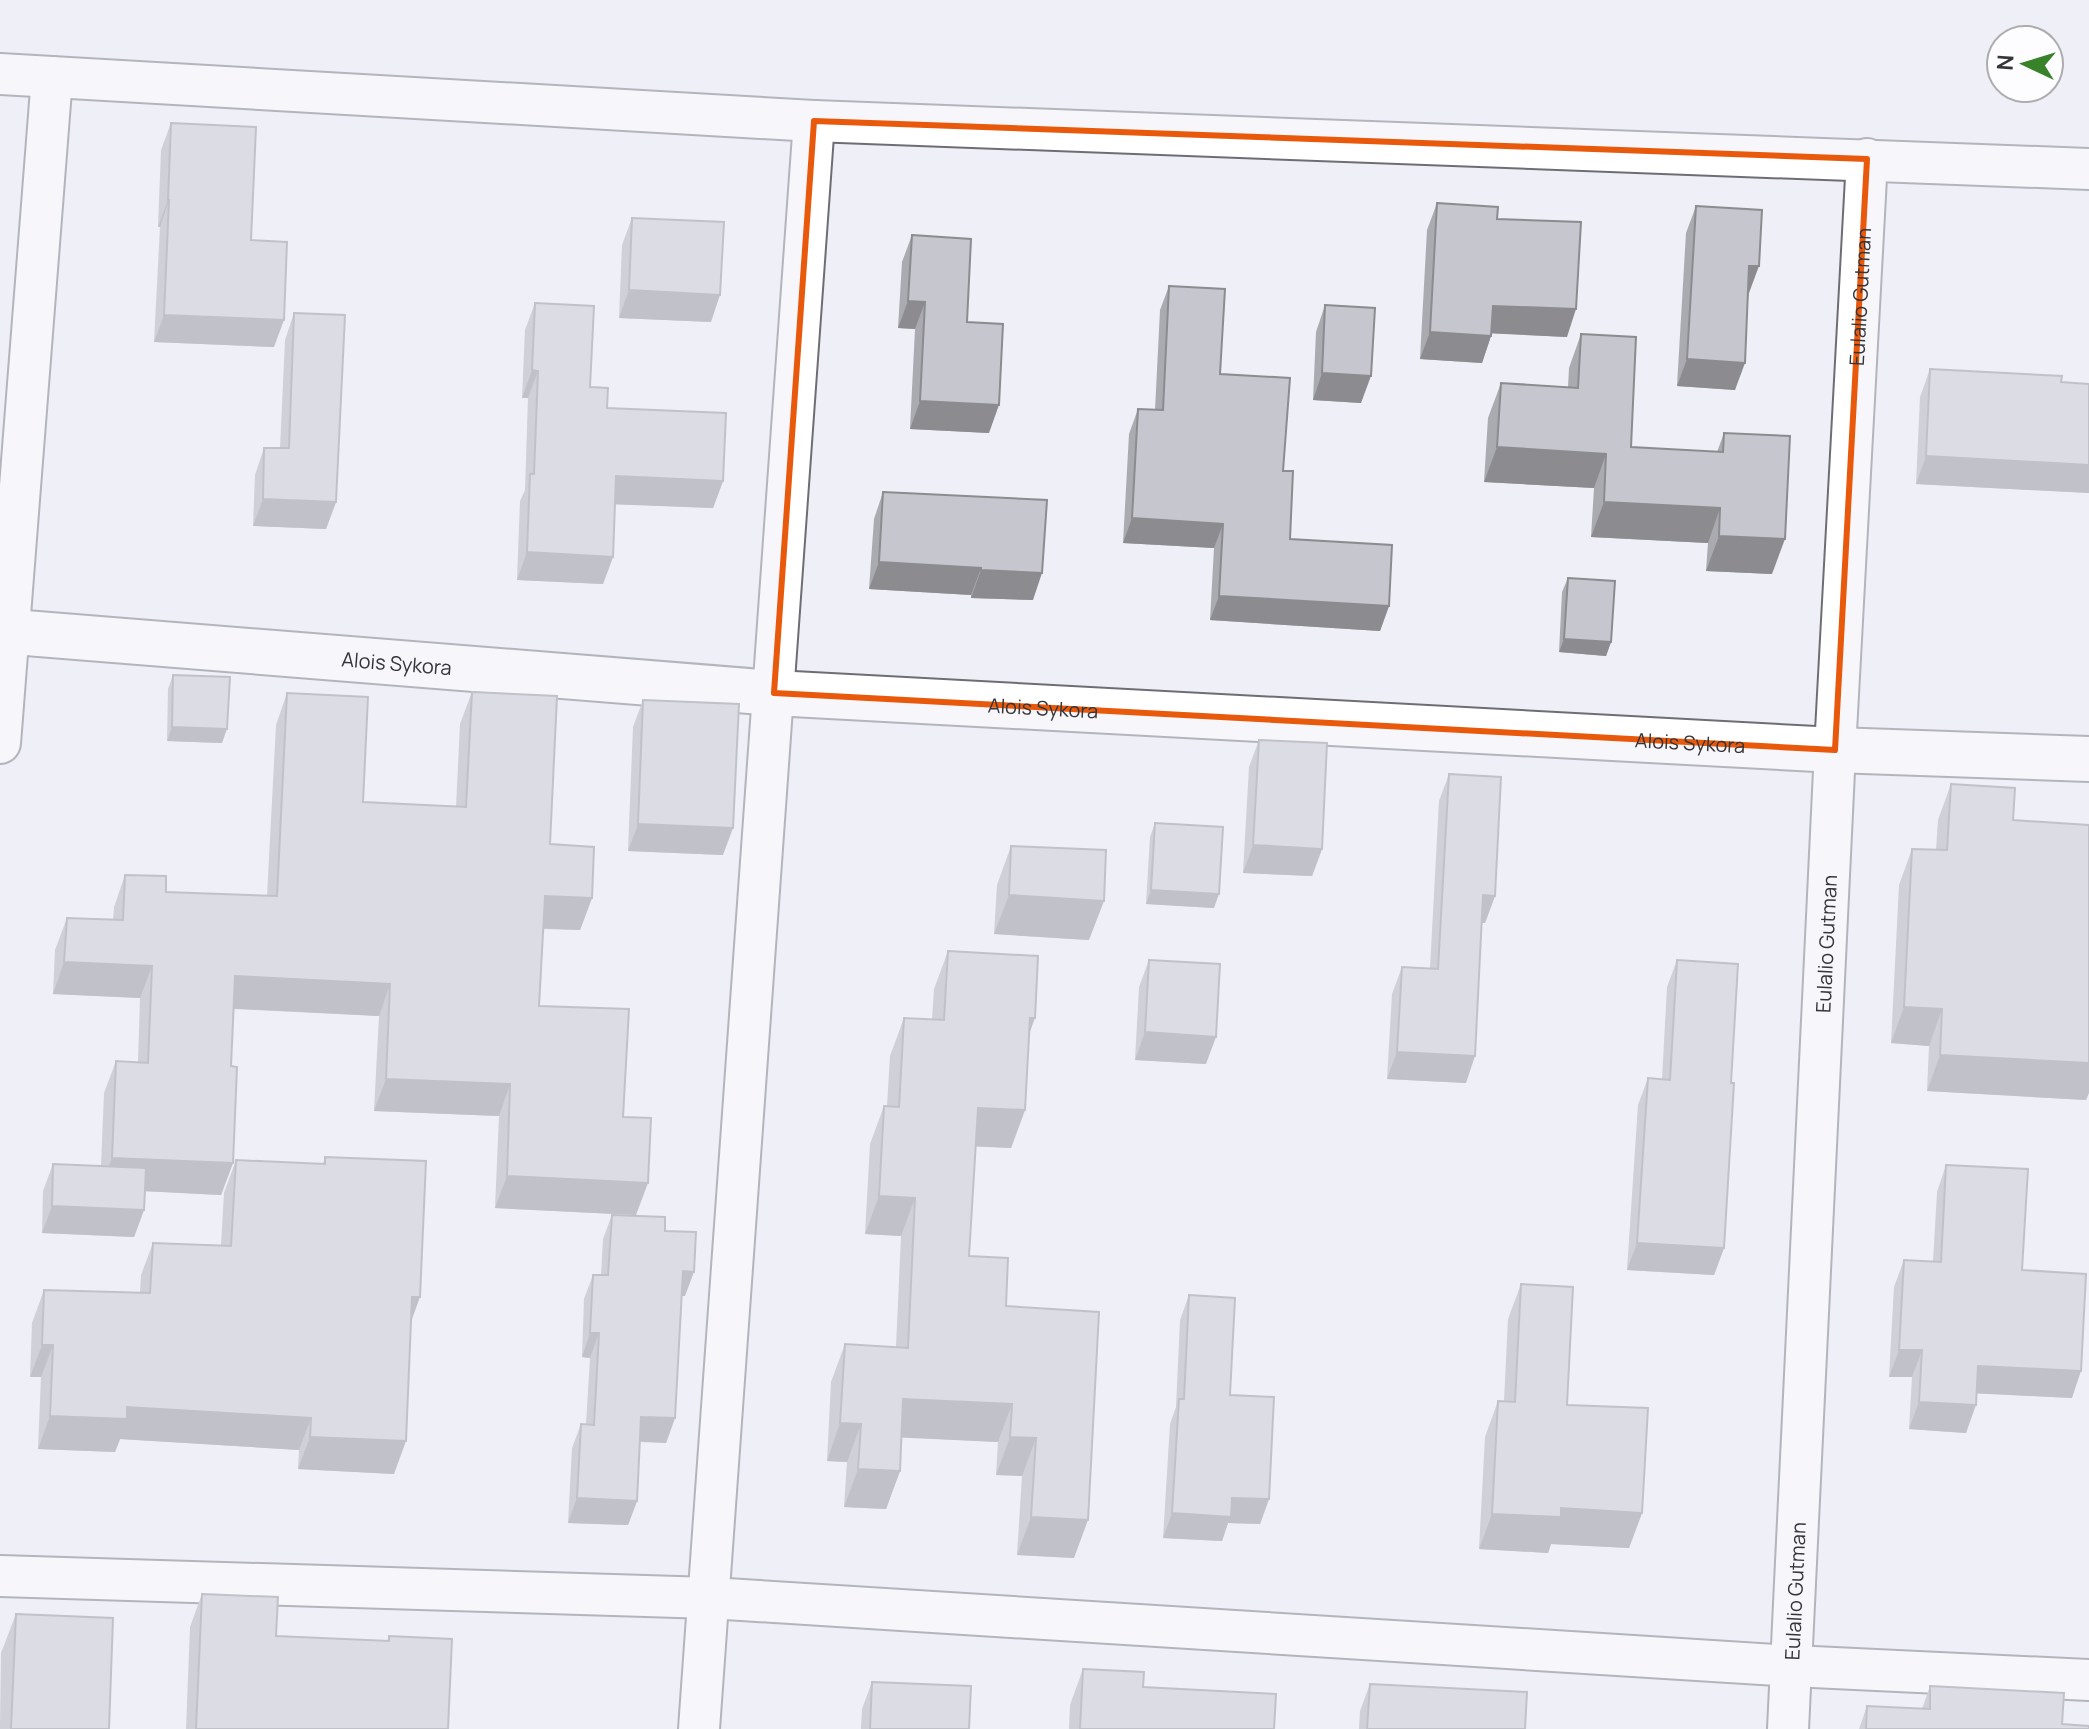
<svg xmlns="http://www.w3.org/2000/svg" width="2089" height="1729" viewBox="0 0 2089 1729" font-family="Manrope,sans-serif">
  <rect width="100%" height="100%" fill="#efeff7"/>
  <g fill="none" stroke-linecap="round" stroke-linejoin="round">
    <defs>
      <g id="minor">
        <path d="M0,74L814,121L2089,169"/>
        <path d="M0,743L52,77"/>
        <path d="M0,1576L710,1598L1792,1666L2089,1680"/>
        <path d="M699,1729L814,121"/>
        <path id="s1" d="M1788,1729L1835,750L1867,159"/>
      </g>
      <g id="tertiary">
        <path id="s2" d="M0,631L774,693L1835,750L2089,759"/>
      </g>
    </defs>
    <use href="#minor" stroke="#6e6d74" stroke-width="44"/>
    <use href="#tertiary" stroke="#6e6d74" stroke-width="48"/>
    <use href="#minor" stroke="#fff" stroke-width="40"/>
    <use href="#tertiary" stroke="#fff" stroke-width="44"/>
  </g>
  <g fill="#aaaab1">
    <path d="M171,123L251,240L274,347L154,342L160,227H158L161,150Z"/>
    <path d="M1437,203L1497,219L1567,337L1492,333L1482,363L1420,359L1427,230Z"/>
    <path d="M1696,206L1749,293L1735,390L1677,386L1686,233Z"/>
    <path d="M632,218L711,322L619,318L622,245Z"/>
    <path d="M912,235L967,322L989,433L910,429L915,329L898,328L902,262Z"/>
    <path d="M1169,286L1220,374L1283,471L1290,539L1389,606L1380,631L1210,620L1214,548L1123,543L1129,434L1138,409L1155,410L1160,310Z"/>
    <path d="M535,303L590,387L607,408L723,481L713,508L615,504L613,557L603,584L517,580L520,501L525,490L528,398H522L525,330Z"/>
    <path d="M1325,305L1361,403L1313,400L1316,332Z"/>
    <path d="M294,313L336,502L326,529L253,526L255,475L264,448H280L285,340Z"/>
    <path d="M1581,334L1631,447L1717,452L1724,433L1772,574L1706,571L1708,543L1591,537L1594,488L1484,482L1488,418L1501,383L1568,387L1569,368Z"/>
    <path d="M1930,369L2061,382L2089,384V493L1916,484L1920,397Z"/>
    <path d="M883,492L1033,600L971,598V595L869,589L874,519Z"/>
    <path d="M1568,578L1611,642L1606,656L1559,652L1562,592Z"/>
    <path d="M173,675L222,743L167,741L168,689Z"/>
    <path d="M472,692L550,844L592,898L580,930L543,929L539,1006L623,1117L636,1215L495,1208L499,1116L374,1111L379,1016L233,1009L231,1066L233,1163L221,1195L145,1191L144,1210L134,1237L42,1233L43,1191L53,1164L101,1166L104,1093L116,1061L138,1062L140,998L53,994L55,950L67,918L113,920L114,907L125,875L166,892L267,896L276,725L287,693L363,802L456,807L460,724Z"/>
    <path d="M643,700L723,855L628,851L633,727Z"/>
    <path d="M1259,740L1322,849L1312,876L1243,873L1249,767Z"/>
    <path d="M1449,774L1495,896L1485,923H1482L1466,1083L1387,1079L1392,994L1402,967L1430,968L1439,801Z"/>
    <path d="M1951,784L2013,820L2086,1100L1927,1091L1929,1046L1891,1043L1899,885L1912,849L1936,850L1938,820Z"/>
    <path d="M1155,823L1214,908L1146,904L1150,837Z"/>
    <path d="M1011,846L1089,940L994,934L997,885Z"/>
    <path d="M948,951L1029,1035L1025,1110L1011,1148L976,1146L969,1256L1006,1306L1074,1558L1017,1555L1022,1476L996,1475L998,1442L901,1437L900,1471L886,1509L844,1507L847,1462L827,1461L831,1382L845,1344L896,1347L901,1236L865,1234L870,1144L884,1106H887L890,1056L904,1018L932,1020L934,989Z"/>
    <path d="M1149,960L1206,1064L1135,1060L1139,987Z"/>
    <path d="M1677,960L1731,1083L1724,1248L1714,1275L1627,1270L1638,1105L1648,1078L1662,1079L1667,987Z"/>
    <path d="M325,1157L411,1323L394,1474L298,1469L299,1450L120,1439L115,1452L38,1449L41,1377H30L32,1323L44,1290L140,1293L141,1275L153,1243L221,1245L224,1193L236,1160L323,1164Z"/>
    <path d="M1946,1165L2022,1270L2072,1398L1977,1393L1966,1433L1909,1429L1912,1377H1889L1894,1287L1904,1260L1933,1262L1937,1192Z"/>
    <path d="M612,1215L665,1231L685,1296H682L675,1418L666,1443L640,1442L637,1501L628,1525L568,1523L572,1448L581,1424H586L590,1358L582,1357L584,1299L593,1275H601L603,1239Z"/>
    <path d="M1521,1284L1567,1405L1642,1513L1629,1548L1551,1544L1548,1553L1479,1549L1485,1437L1498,1401H1504L1508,1319Z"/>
    <path d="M1189,1295L1230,1395L1269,1499L1260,1524L1228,1523L1222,1541L1163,1538L1170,1424L1176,1407L1180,1320Z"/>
    <path d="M202,1594L276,1636L387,1641L389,1636L448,1729H186L190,1627Z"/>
    <path d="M16,1614L109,1729H0L1,1653Z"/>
    <path d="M1083,1669L1143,1687L1274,1729H1069L1070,1705Z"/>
    <path d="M872,1682L969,1729H861L862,1709Z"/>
    <path d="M1370,1684L1525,1729H1359L1360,1711Z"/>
    <path d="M1930,1686L2062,1724L2089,1729H1859L1867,1706L1922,1709Z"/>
  </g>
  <g fill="#8b8b90">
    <path d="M168,200H169L160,227H158Z"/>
    <path d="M1749,266H1759L1749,293H1739Z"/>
    <path d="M629,290L720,295L711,322L619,318Z"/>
    <path d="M908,301L925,302L915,329L898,328Z"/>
    <path d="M1493,306L1576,309L1567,337L1483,333Z"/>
    <path d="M164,315L284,320L274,347L154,342Z"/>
    <path d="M1430,332L1491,336L1482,363L1420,359Z"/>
    <path d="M1687,359L1745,363L1735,390L1677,386Z"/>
    <path d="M532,370L538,371L528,398H522Z"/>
    <path d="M1322,373L1371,376L1361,403L1313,400Z"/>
    <path d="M920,401L999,405L989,433L910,429Z"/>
    <path d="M1497,447L1606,454L1594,488L1484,482Z"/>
    <path d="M1926,456L2089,465V493L1916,484Z"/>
    <path d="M616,476L723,481L713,508L606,504Z"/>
    <path d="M263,499L336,502L326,529L253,526Z"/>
    <path d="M1604,502L1720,508L1708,543L1591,537Z"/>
    <path d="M1132,518L1223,524L1214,548L1123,543Z"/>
    <path d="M1719,536L1785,539L1772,574L1706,571Z"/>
    <path d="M527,552L613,557L603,584L517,580Z"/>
    <path d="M879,562L981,568L971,595L869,589Z"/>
    <path d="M981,570L1042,573L1033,600L971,598Z"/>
    <path d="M1219,596L1389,606L1380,631L1210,620Z"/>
    <path d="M1564,639L1611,642L1606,656L1559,652Z"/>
    <path d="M172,727L227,729L222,743L167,741Z"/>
    <path d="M638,824L733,828L723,855L628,851Z"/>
    <path d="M1253,845L1322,849L1312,876L1243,873Z"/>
    <path d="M1151,890L1219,894L1214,908L1146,904Z"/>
    <path d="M1009,895L1104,901L1089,940L994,934Z"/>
    <path d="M1483,895L1495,896L1485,923L1474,922Z"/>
    <path d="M545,896L592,898L580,930L533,928Z"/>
    <path d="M64,962L152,966L140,998L53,994Z"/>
    <path d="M235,976L390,984L379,1016L223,1008Z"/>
    <path d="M1904,1007L1942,1009L1929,1046L1891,1043Z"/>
    <path d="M1030,1018H1035L1021,1056Z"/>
    <path d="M1145,1032L1216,1037L1206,1064L1135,1060Z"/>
    <path d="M1397,1052L1475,1056L1466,1083L1387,1079Z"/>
    <path d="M1940,1055L2089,1063V1093L2086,1100L1927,1091Z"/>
    <path d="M386,1079L510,1084L499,1116L374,1111Z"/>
    <path d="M978,1108L1025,1110L1011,1148L964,1146Z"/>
    <path d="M112,1158L233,1163L221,1195L100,1189Z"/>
    <path d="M507,1176L648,1183L636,1215L495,1208Z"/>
    <path d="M879,1196L915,1198L901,1236L865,1234Z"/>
    <path d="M52,1206L144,1210L134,1237L42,1233Z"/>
    <path d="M1637,1243L1724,1248L1714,1275L1627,1270Z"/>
    <path d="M683,1271L694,1272L685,1296H674Z"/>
    <path d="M412,1297H420L408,1330Z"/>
    <path d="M590,1333H599L590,1358L582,1357Z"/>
    <path d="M42,1345H53L41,1377H30Z"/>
    <path d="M1899,1350H1922L1912,1377H1889Z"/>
    <path d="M1978,1366L2081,1371L2072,1398L1968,1393Z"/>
    <path d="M903,1399L1012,1404L998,1442L889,1437Z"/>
    <path d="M1919,1402L1976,1405L1966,1433L1909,1429Z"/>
    <path d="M127,1407L311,1418L299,1450L120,1439L115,1452L38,1449L50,1416Z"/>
    <path d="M641,1417L675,1418L666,1443L632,1441Z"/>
    <path d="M840,1423L861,1424L847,1462L827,1461Z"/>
    <path d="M310,1437L406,1441L394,1474L298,1469Z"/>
    <path d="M1010,1437L1036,1438L1022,1476L996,1475Z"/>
    <path d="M858,1469L900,1471L886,1509L844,1507Z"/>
    <path d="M577,1498L637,1501L628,1525L568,1523Z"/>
    <path d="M1232,1498L1269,1499L1260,1524L1228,1523L1222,1541L1163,1538L1172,1513Z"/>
    <path d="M1561,1508L1642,1513L1629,1548L1551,1544L1548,1553L1479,1549L1492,1514Z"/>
    <path d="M1031,1517L1088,1520L1074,1558L1017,1555Z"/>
  </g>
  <g fill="#c6c6ce" stroke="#8b8b90" stroke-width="2">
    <path d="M171,123L256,127L251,240L287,242L284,320L164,315L169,200H168Z"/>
    <path d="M1437,203L1498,207L1497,219L1581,222L1576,309L1493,306L1491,336L1430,332Z"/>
    <path d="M1696,206L1762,210L1759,266H1749L1745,363L1687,359Z"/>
    <path d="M632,218L724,222L720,295L629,290Z"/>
    <path d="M912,235L971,239L967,322L1003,324L999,405L920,401L925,302L908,301Z"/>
    <path d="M1169,286L1225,289L1220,374L1290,378L1283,471H1293L1290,539L1392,545L1389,606L1219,596L1223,524L1132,518L1138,409L1163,410Z"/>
    <path d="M535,303L594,306L590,387L608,388L607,408L726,413L723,481L616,476L613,557L527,552L530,474H534L538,371L532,370Z"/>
    <path d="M1325,305L1375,308L1371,376L1322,373Z"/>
    <path d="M294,313L345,315L336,502L263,499L264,448H289Z"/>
    <path d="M1581,334L1636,337L1631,447L1723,452L1724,433L1790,436L1785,539L1719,536L1720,508L1604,502L1606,454L1497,447L1501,383L1578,388Z"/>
    <path d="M1930,369L2062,376L2061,382L2089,384V465L1926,456Z"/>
    <path d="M883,492L1047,500L1042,573L981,570V568L879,562Z"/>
    <path d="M1568,578L1615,581L1611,642L1564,639Z"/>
    <path d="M173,675L230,677L227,729L172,727Z"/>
    <path d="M472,692L557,696L550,844L594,847L592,898L545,896L539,1006L629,1009L623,1117L651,1118L648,1183L507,1176L510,1084L386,1079L390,984L235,976L231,1066L237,1067L233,1163L112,1158L116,1061L148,1063L152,966L64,962L67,918L123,920L125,875L166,876V892L277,896L287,693L368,697L363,802L466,807Z"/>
    <path d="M643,700L739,704L733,828L638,824Z"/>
    <path d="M1259,740L1327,743L1322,849L1253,845Z"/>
    <path d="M1449,774L1501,777L1495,896L1483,895L1475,1056L1397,1052L1402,967L1438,969Z"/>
    <path d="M1951,784L2015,788L2013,820L2089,825V1063L1940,1055L1942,1009L1904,1007L1912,849L1947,850Z"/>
    <path d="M1155,823L1223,827L1219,894L1151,890Z"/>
    <path d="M1011,846L1106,850L1104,901L1009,895Z"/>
    <path d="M948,951L1038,956L1035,1018H1030L1025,1110L978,1108L969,1256L1008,1258L1006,1306L1099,1312L1088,1520L1031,1517L1036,1438L1010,1437L1012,1404L903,1399L900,1471L858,1469L861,1424L840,1423L845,1344L908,1348L915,1198L879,1196L884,1106L899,1107L904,1018L944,1020Z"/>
    <path d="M1149,960L1220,964L1216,1037L1145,1032Z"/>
    <path d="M1677,960L1738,964L1731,1083H1734L1724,1248L1637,1243L1648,1078L1670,1080Z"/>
    <path d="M325,1157L426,1161L420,1297H412L406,1441L310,1437L311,1418L127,1407V1419L50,1416L53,1345H42L44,1290L150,1293L153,1243L231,1246L236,1160L325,1164Z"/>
    <path d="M53,1164L146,1168L144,1210L52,1206Z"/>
    <path d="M1946,1165L2028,1169L2022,1270L2086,1274L2081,1371L1978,1366L1976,1405L1919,1402L1922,1350H1899L1904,1260L1941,1262Z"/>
    <path d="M612,1215L665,1217V1231L696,1232L694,1272L683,1271L675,1418L641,1417L637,1501L577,1498L581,1424L594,1425L599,1333H590L593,1275H608Z"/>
    <path d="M1521,1284L1573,1287L1567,1405L1648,1408L1642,1513L1561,1508V1517L1492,1514L1498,1401L1515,1402Z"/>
    <path d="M1189,1295L1235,1298L1230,1395L1274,1397L1269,1499L1232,1498L1231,1517L1172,1513L1179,1399H1184Z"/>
    <path d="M202,1594L278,1597L276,1636L389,1641V1636L452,1639L448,1729H196Z"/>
    <path d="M16,1614L113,1618L109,1729H11Z"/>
    <path d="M1083,1669L1144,1672L1143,1687L1276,1694L1274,1729H1080Z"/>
    <path d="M872,1682L971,1686L969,1729H870Z"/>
    <path d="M1370,1684L1527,1692L1525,1729H1367Z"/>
    <path d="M1930,1686L2064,1693L2062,1724L2089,1726V1729H1866L1867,1706L1930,1709Z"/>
  </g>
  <path d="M0 0H2089V1729H0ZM814,121L1867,159L1835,750L774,693Z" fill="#efeff7" fill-opacity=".55" fill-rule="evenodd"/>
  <path fill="none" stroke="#e8590c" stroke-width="6" stroke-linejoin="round" d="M814,121L1867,159L1835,750L774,693Z"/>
  <g text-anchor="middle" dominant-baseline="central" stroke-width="6" stroke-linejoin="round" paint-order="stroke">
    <g font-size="20" fill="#353438" stroke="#fdfdff">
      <text stroke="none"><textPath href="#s1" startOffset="1434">Eulalio Gutman</textPath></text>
      <text stroke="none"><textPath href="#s2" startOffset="398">Alois Sykora</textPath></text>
      <text stroke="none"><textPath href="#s2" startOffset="1046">Alois Sykora</textPath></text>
      <text stroke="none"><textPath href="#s2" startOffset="1694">Alois Sykora</textPath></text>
      <text stroke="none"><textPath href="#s1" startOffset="786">Eulalio Gutman</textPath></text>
      <text stroke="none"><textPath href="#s1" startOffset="138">Eulalio Gutman</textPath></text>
    </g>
  </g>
  <g transform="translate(2025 64) rotate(274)"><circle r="38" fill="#fdfdff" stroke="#adadaf" stroke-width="2"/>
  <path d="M0-6L14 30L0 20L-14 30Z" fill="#38822a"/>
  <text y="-12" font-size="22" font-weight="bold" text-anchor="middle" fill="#353438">N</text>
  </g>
</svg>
